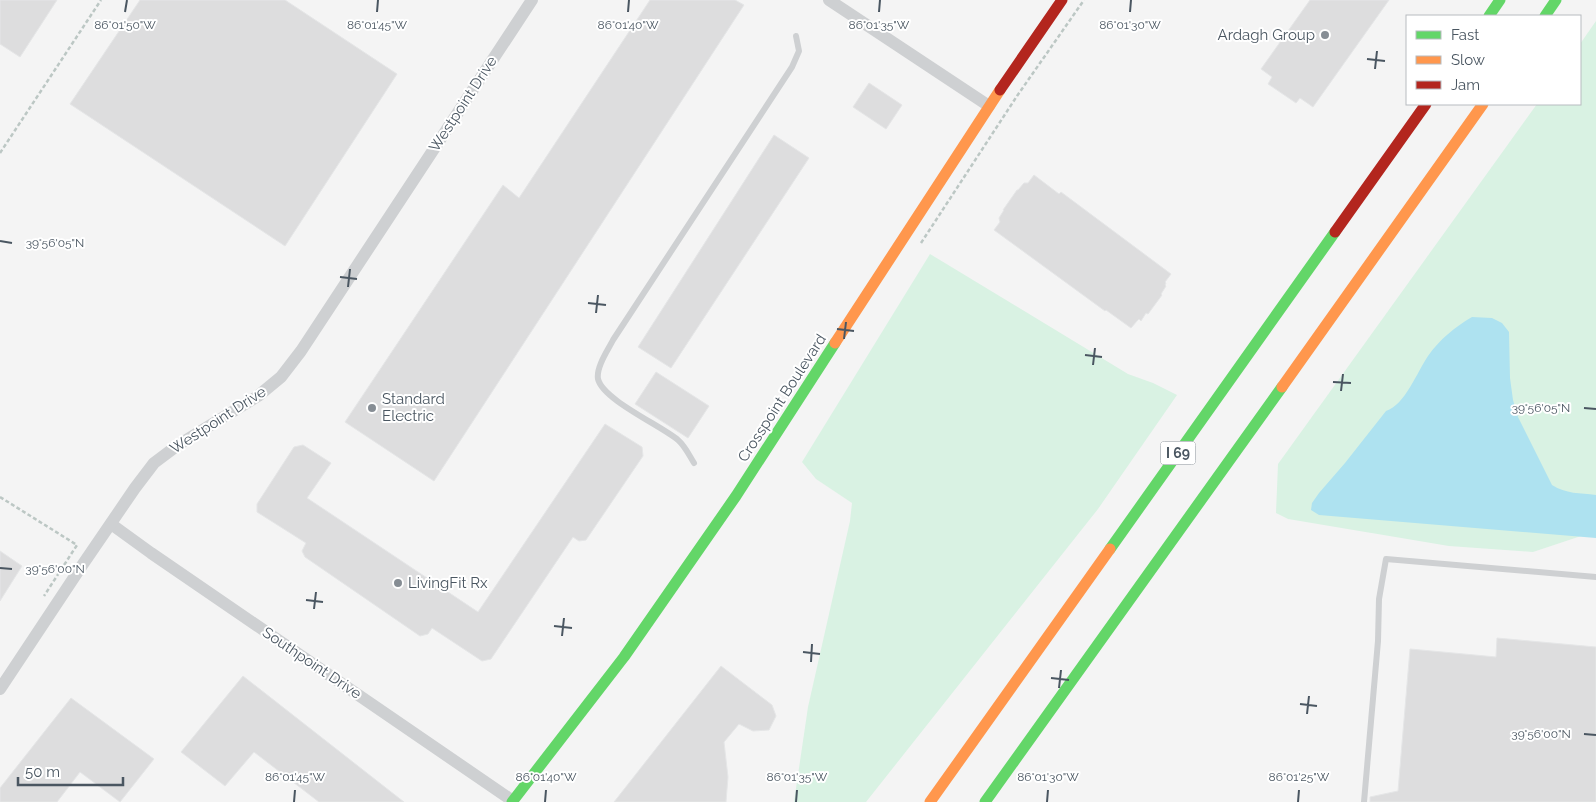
<svg xmlns="http://www.w3.org/2000/svg" width="1596" height="802" viewBox="0 0 1596 802" font-family="Raleway,sans-serif">
  <rect width="100%" height="100%" fill="#f4f4f4"/>
  <g fill="#d9f2e3">
    <path d="M1596,21V531L1533,552L1449,546L1288,519L1276,513L1278,464L1537,104H1580V44Z"/>
    <path d="M930,254L1128,374L1153,383L1177,395L1098,509L866,802H794L808,707L850,521L852,503L816,479L802,462Z"/>
  </g>
  <path fill="#aee2f0" d="M1472,317L1492,318L1502,323L1509,332L1510,378L1513,400L1518,417L1552,485C1566,494 1580,493 1596,495V538L1319,515L1311,510L1312,503L1319,493L1345,463L1386,411C1405,405 1417,372 1428,356C1440,339 1455,327 1472,317Z"/>
  <g fill="#ddddde" stroke="#e5e6e7">
    <path d="M0,0H57L20,57L0,44Z"/>
    <path d="M140,0H285L397,74L285,246L70,104Z"/>
    <path d="M650,0H735L744,5L434,481L345,422L503,185L519,198Z"/>
    <path d="M1310,0H1389L1313,107L1300,98L1296,103L1268,84L1272,77L1261,69Z"/>
    <path d="M869,83L902,105L886,129L853,107Z"/>
    <path d="M774,135L809,158L671,368L638,347Z"/>
    <path d="M1034,175L1059,194L1061,192L1171,274L1165,282L1166,283L1165,285L1166,286L1161,294L1162,295L1148,314L1146,313L1141,321L1139,319L1137,321L1131,328L1106,310L1105,311L994,230L1000,222L999,218L1004,210H1003L1017,190H1018L1024,183H1028Z"/>
    <path d="M656,372L709,406L688,438L635,404Z"/>
    <path d="M605,424L642,447L643,456L586,540L579,541L573,537L491,659L482,661L432,628L428,634L420,636L305,557L302,551L306,543L257,512V504L294,447L303,445L331,463L307,498L478,612Z"/>
    <path d="M0,551L22,566L0,601Z"/>
    <path d="M1497,638L1596,647V802H1370V797L1398,791L1410,649L1496,657Z"/>
    <path d="M721,666L772,705L776,716L769,730L753,731L739,724L724,742L728,777L726,802H614Z"/>
    <path d="M243,676L404,802H319L254,752L225,786L181,752Z"/>
    <path d="M71,698L154,759L120,802L80,772L57,802H0V788Z"/>
  </g>
  <g fill="none" stroke-linecap="round" stroke-linejoin="round">
    <g stroke="#bcc7c4" stroke-width="2.5" stroke-dasharray="4 2.5" stroke-linecap="butt">
      <path d="M0,153L101,0"/>
      <path d="M921,243L1017,96L1084,0"/>
      <path d="M0,497L77,545L44,596"/>
    </g>
    <g stroke="#ced0d2" stroke-width="6">
      <path d="M694,463C689,455 685,446 678,440C662,426 603,400 598,379C596,367 608,350 613,340L792,67L799,51L796,36"/>
      <path d="M1364,802L1378,641L1379,599L1386,559L1596,577"/>
    </g>
    <g stroke="#ced0d2" stroke-width="12">
      <path d="M829,0L989,106"/>
      <path d="M111,524L151,553L513,801"/>
      <path d="M0,689L81,567L135,488L154,463L178,445L258,396L281,377L301,351L532,0"/>
    </g>
    <g stroke="#63d668" stroke-width="11">
      <path d="M1489,16L1500,0"/>
      <path d="M1545,16L1556,0"/>
      <path d="M1110,549L1335,232"/>
      <path d="M512,802L624,657L736,496L835,343"/>
      <path d="M985,802L1282,387"/>
    </g>
    <g stroke="#ff974d" stroke-width="11">
      <path d="M835,343L1000,90"/>
      <path d="M1282,387L1483,104"/>
      <path d="M930,802L1110,549"/>
    </g>
    <g stroke="#b3261e" stroke-width="11">
      <path d="M1000,90L1062,0"/>
      <path d="M1335,232L1426,104"/>
    </g>
  </g>
  <path fill="none" stroke="#4a5661" stroke-width="2" d="M125,12L127,0M377,12L378,0M628,12L629,0M879,12L880,0M1130,12L1131,0M1367,59L1385,61M1375,69L1377,51M0,241L12,243M340,277L357,279M348,287L350,269M588,303L606,305M596,313L598,295M837,329L854,331M844,339L846,322M1085,355L1102,357M1093,365L1095,348M1333,382L1351,383M1341,391L1343,374M1584,408L1596,409M0,568L12,569M306,600L323,602M314,609L316,592M554,626L572,628M562,636L564,618M803,652L820,654M811,662L812,644M1051,678L1069,680M1059,688L1061,670M1300,704L1317,706M1307,714L1309,696M1584,734L1596,735M294,802L295,790M545,802L546,790M796,802L797,790M1047,802L1048,790M1298,802L1299,790"/>
  <g fill="#868d94" stroke="#fff" stroke-width="2">
    <circle cx="1325" cy="35" r="5"/>
    <circle cx="372" cy="408" r="5"/>
    <circle cx="398" cy="583" r="5"/>
  </g>
  <g text-anchor="middle" dominant-baseline="central" stroke-width="4" stroke-linejoin="round" paint-order="stroke">
    <rect fill="#fff" stroke="#808990" stroke-width="1" x="1160.5" y="441.5" width="35" height="23" rx="4"/>
    <g font-size="14" font-weight="bold" fill="#4a5661">
      <text x="1178" y="453">I 69</text>
    </g>
    <g font-size="15" fill="#4a5661" stroke="#fff" text-anchor="start">
      <text x="1315" y="35" text-anchor="end">Ardagh Group</text>
      <text x="382" y="399">Standard<tspan x="382" dy="17">Electric</tspan></text>
      <text x="408" y="583">LivingFit Rx</text>
    </g>
    <g font-size="15" fill="#4a5661" stroke="#fff">
      <text transform="translate(463 104) rotate(-57)">Westpoint Drive</text>
      <text transform="translate(782 398) rotate(-57)">Crosspoint Boulevard</text>
      <text transform="translate(218 420) rotate(-33)">Westpoint Drive</text>
      <text transform="translate(312 663) rotate(34)">Southpoint Drive</text>
    </g>
  </g>
  <g font-size="12" text-anchor="middle" fill="#4a5661" stroke="#fff" stroke-width="4" stroke-linejoin="round" paint-order="stroke">
    <text x="125" y="29">86°01'50"W</text>
    <text x="377" y="29">86°01'45"W</text>
    <text x="628" y="29">86°01'40"W</text>
    <text x="879" y="29">86°01'35"W</text>
    <text x="1130" y="29">86°01'30"W</text>
    <text x="55" y="247">39°56'05"N</text>
    <text x="1541" y="412">39°56'05"N</text>
    <text x="55" y="573">39°56'00"N</text>
    <text x="1541" y="738">39°56'00"N</text>
    <text x="295" y="781">86°01'45"W</text>
    <text x="546" y="781">86°01'40"W</text>
    <text x="797" y="781">86°01'35"W</text>
    <text x="1048" y="781">86°01'30"W</text>
    <text x="1299" y="781">86°01'25"W</text>
  </g>
  <rect x="1406" y="15" width="175" height="90" fill="#ffffff" stroke="#b7bbc0"/>
  <rect x="1416" y="31" width="25" height="8" fill="#63d668" stroke="#b7bbc0"/>
  <text x="1451" y="40" font-size="15" fill="#4a5661">Fast</text>
  <rect x="1416" y="56" width="25" height="8" fill="#ff974d" stroke="#b7bbc0"/>
  <text x="1451" y="65" font-size="15" fill="#4a5661">Slow</text>
  <rect x="1416" y="81" width="25" height="8" fill="#b3261e" stroke="#b7bbc0"/>
  <text x="1451" y="90" font-size="15" fill="#4a5661">Jam</text>
  <path d="M18 777v8h105v-8" fill="none" stroke="#4a5661" stroke-width="2.5"/>
  <text x="25" y="777" font-size="15" fill="#4a5661" stroke="#ffffff" stroke-width="4" paint-order="stroke">50 m</text>
</svg>
